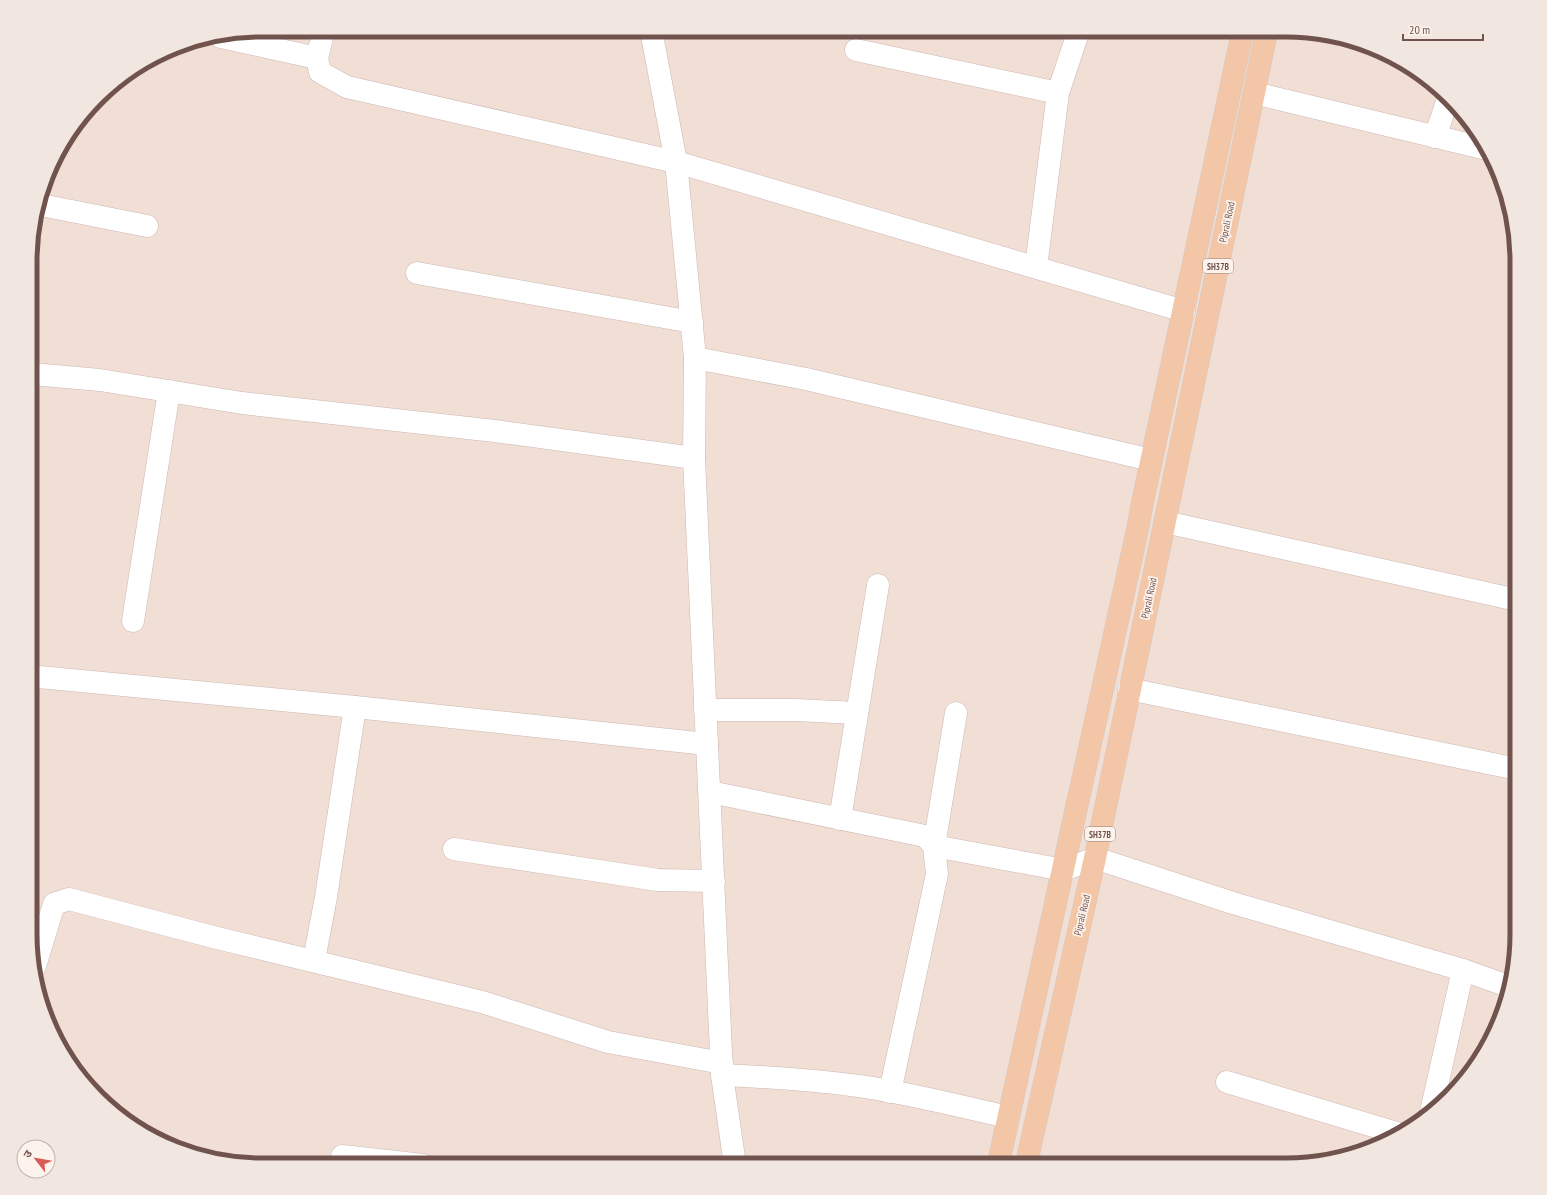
<svg xmlns="http://www.w3.org/2000/svg" width="1547" height="1195" viewBox="0 0 1547 1195" font-family="'PT Sans Narrow','Noto Sans Devanagari',sans-serif">
  <rect width="100%" height="100%" fill="#faefe7"/>
  <path fill="#f1dfd6" d="M261,30H1301L1374,48L1438,88L1478,133L1499,173L1517,261L1516,949L1499,1022L1459,1086L1414,1126L1374,1147L1286,1165H246L173,1147L109,1107L54,1036L31,949L32,231L61,146L109,87L187,42Z"/>
  <g fill="none" stroke-linecap="round" stroke-linejoin="round">
    <defs>
      <g id="street">
        <path d="M324,30L317,58L320,72L347,87L676,162L1184,311"/>
        <path d="M651,30L676,162L695,358L694,458L722,1075L735,1165"/>
        <path d="M221,37L317,58"/>
        <path d="M856,50L1058,93L1036,267"/>
        <path d="M1058,93L1079,30"/>
        <path d="M1254,93L1487,149"/>
        <path d="M1435,137L1448,99"/>
        <path d="M41,205L147,226"/>
        <path d="M417,273L692,322"/>
        <path d="M695,358L806,379L1151,460"/>
        <path d="M32,374L100,380L242,403L495,431L694,458"/>
        <path d="M1165,522L1517,600"/>
        <path d="M133,621L169,391"/>
        <path d="M39,677L355,707L326,897L314,960"/>
        <path d="M1129,689L1517,769"/>
        <path d="M355,707L707,744"/>
        <path d="M705,710H796L856,713"/>
        <path d="M956,713L934,846L1064,870L1095,858L1233,903L1463,970L1508,986"/>
        <path d="M710,792L925,836L934,846L937,874L890,1092"/>
        <path d="M840,819L878,585"/>
        <path d="M454,849L658,880L714,881"/>
        <path d="M35,966L54,904L69,899L217,938L482,1002L608,1042L722,1063"/>
        <path d="M722,1075C768,1077 813,1080 859,1086C909,1093 958,1106 1008,1117"/>
        <path d="M1227,1082L1400,1134"/>
        <path d="M1431,1112L1463,970"/>
        <path d="M341,1165L342,1156L423,1165"/>
      </g>
      <g id="primary">
        <path d="M998,1165L1137,532L1143,500L1243,30"/>
        <path d="M1026,1165L1095,858L1267,30"/>
      </g>
    </defs>
    <use href="#street" stroke="#cdb7b1" stroke-width="23"/>
    <use href="#primary" stroke="#d4cbca" stroke-width="23"/>
    <use href="#street" stroke="#fff" stroke-width="22"/>
    <use href="#primary" stroke="#f2c6a6" stroke-width="22"/>
  </g>
  <g text-anchor="middle" dominant-baseline="central" stroke-width="3.5" stroke-linejoin="round" paint-order="stroke">
    <g fill="#fdf3ed" stroke="#9b837e" stroke-width="1">
      <rect x="1203" y="259" width="30" height="14" rx="3"/>
      <rect x="1085" y="827" width="30" height="14" rx="3"/>
    </g>
    <g font-size="9" font-weight="bold" fill="#71534e">
      <text x="1218" y="266">SH37B</text>
      <text x="1100" y="834">SH37B</text>
    </g>
    <g font-size="10" fill="#71534e" stroke="#fdf3ed">
      <text transform="translate(1227 222) rotate(-78)">Piprali Road</text>
      <text transform="translate(1149 598) rotate(-78)">Piprali Road</text>
      <text transform="translate(1082 915) rotate(-77)">Piprali Road</text>
    </g>
  </g>
  <path d="M0 0H1547V1195H0ZM261 37H1286A224 224 0 0 1 1510 261V934A224 224 0 0 1 1286 1158H261A224 224 0 0 1 37 934V261A224 224 0 0 1 261 37Z" fill="#f2e6e0" fill-rule="evenodd"/>
  <path fill="none" stroke="#71534e" stroke-width="5" d="M261 37H1286A224 224 0 0 1 1510 261V934A224 224 0 0 1 1286 1158H261A224 224 0 0 1 37 934V261A224 224 0 0 1 261 37Z"/>
  <g transform="translate(36 1159) rotate(301)"><circle r="19" fill="#fdf3ed" stroke="#c5b3ad"/>
  <path d="M0-3L7 15L0 10L-7 15Z" fill="#d85b58"/>
  <text y="-6" font-size="11" font-weight="bold" text-anchor="middle" fill="#71534e">उ</text>
  </g>
  <path d="M1403 34v6h80v-6" fill="none" stroke="#71534e" stroke-width="2"/>
  <text x="1409" y="34" font-size="12" fill="#71534e" stroke="#fdf3ed" stroke-width="3" paint-order="stroke">20 m</text>
</svg>
